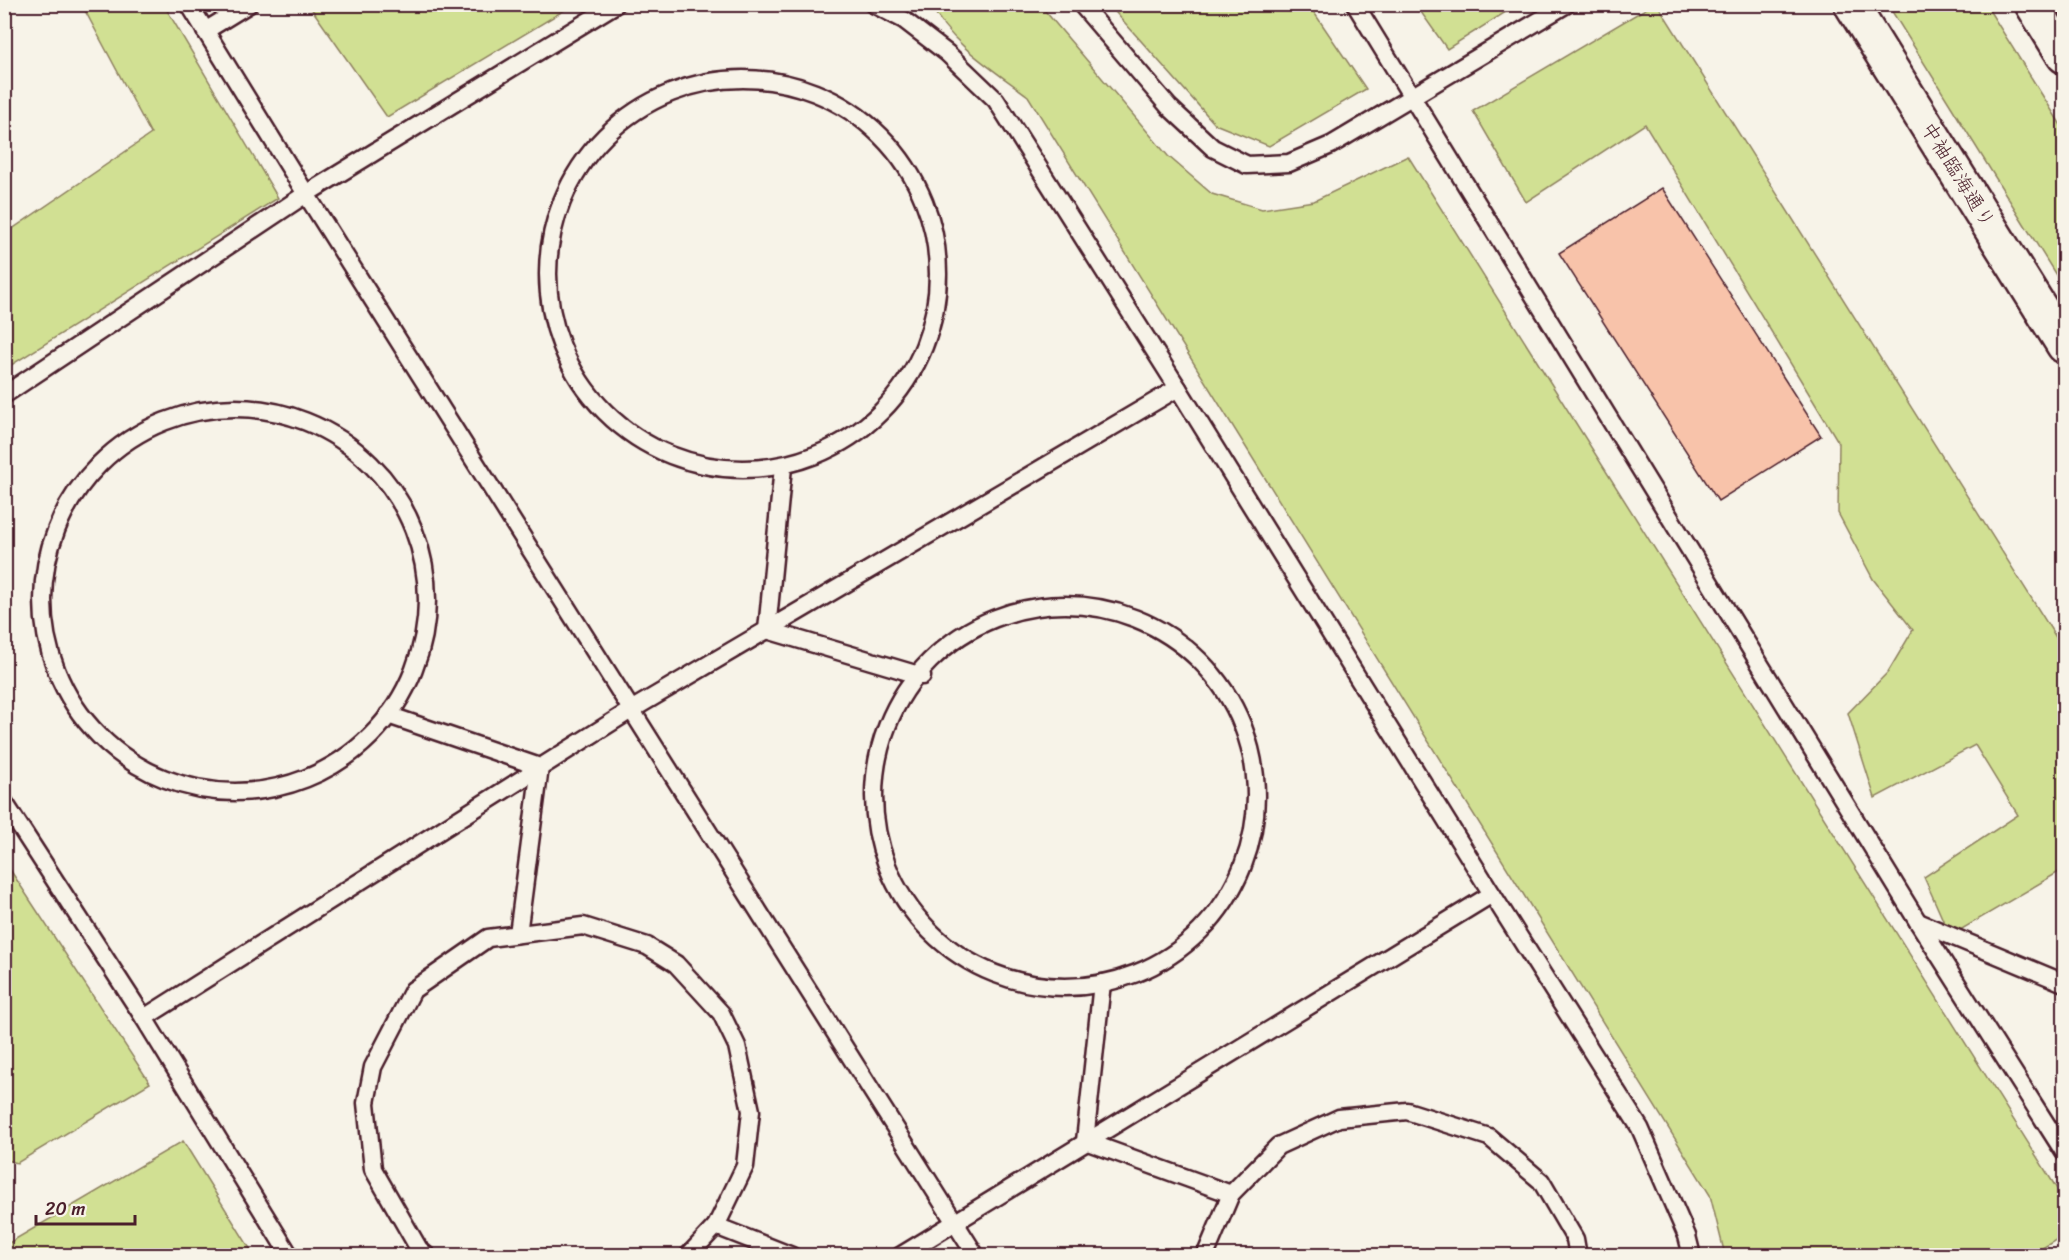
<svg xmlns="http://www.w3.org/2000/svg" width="2069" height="1260" viewBox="0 0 2069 1260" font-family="Sriracha,'Klee One',sans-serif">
  <rect width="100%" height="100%" fill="#f7f3e8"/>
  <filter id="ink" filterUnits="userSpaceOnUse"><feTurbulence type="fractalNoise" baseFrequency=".0167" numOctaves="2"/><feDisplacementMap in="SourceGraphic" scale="12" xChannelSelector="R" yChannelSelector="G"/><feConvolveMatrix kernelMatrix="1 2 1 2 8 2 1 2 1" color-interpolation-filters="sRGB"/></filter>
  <g filter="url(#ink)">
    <g fill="#d1e093" stroke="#8e805f" stroke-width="1.5">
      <path d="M82,5H164L278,198L5,369V234L151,134Z"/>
      <path d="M316,5V4L573,5L387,117L311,8Z"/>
      <path d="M931,5H1040L1168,156L1212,194L1262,209L1314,201L1408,156L2064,1200V1235L2031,1255H1725L1710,1195L1028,96C994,70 950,44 931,5Z"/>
      <path d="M1109,5H1309L1366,89L1269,146L1215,124Z"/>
      <path d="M1416,5H1517L1447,49Z"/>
      <path d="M1652,5H1658L2064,650V869L1950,936L1924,877L2018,815L1975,745L1875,798L1848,713L1888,672L1913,630L1873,579L1838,513L1839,443L1645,124L1526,202L1473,111Z"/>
      <path d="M1888,5H1986L2064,130V288Z"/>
      <path d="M5,862L150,1083L17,1163L4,1159Z"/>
      <path d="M183,1141L254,1255H14L7,1244Z"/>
    </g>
    <path fill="#f8c3aa" stroke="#4a1f2b" stroke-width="1.5" d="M1662,188L1821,436L1718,501L1559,253Z"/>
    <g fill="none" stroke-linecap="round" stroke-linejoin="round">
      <defs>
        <g id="service">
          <path d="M189,4L306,194L976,1256"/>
          <path d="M873,4L904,20L947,53L996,100L1178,388L1492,894L1640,1128L1687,1236L1692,1256"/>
          <path d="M1081,4L1169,107L1213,148L1247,165L1289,163L1331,145L1567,4"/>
          <path d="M1355,4L1918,922L2064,1152"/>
          <path d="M205,31L249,4"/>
          <circle cx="743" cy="274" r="195"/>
          <path d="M4,395L306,194L616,4"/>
          <circle cx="235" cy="600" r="192"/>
          <path d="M783,467L767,630L922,676"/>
          <circle cx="1065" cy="796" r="191"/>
          <path d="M388,715L540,767L518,934"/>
          <path d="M4,802L144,1018L290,1256"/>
          <path d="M1918,922L2064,983"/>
          <path d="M1102,983L1085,1141L1231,1194"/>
          <path d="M144,1018L631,710L1178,388"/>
          <path d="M716,1226L792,1256"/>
          <path d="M427,1256L419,1249L373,1169L366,1103L373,1067L413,990L488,938L583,926L647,946L676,964L721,1013L737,1046L751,1111L745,1166L716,1226L688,1256"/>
          <path d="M900,1256L1492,894"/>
          <path d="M1205,1256L1231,1194L1278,1146L1339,1118L1407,1111L1489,1137L1541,1181L1575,1239L1578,1256"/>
        </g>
        <g id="tertiary">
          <path d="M1851,4L2064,346"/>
          <path d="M2032,4L2064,56"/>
        </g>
      </defs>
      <use href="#service" stroke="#4a1f2b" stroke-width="21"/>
      <use href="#tertiary" stroke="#4a1f2b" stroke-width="38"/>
      <use href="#service" stroke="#f7f3e8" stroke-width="16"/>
      <use href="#tertiary" stroke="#f7f3e8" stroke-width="33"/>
    </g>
  </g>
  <g text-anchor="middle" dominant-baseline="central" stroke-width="4.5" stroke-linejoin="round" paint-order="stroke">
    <g font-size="20" fill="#4a1f2b" stroke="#f7f3e8">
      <text transform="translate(1958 175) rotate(58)">中袖臨海通り</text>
    </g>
  </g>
  <rect width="2069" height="1260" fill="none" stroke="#f7f3e8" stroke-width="24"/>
  <rect x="12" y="12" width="2045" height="1236" fill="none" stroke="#4a1f2b" stroke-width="2" filter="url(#ink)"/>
  <path d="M36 1215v9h99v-9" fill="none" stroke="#4a1f2b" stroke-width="3"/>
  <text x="45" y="1215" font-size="18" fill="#4a1f2b" stroke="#f7f3e8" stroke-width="4.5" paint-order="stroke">20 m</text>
</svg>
